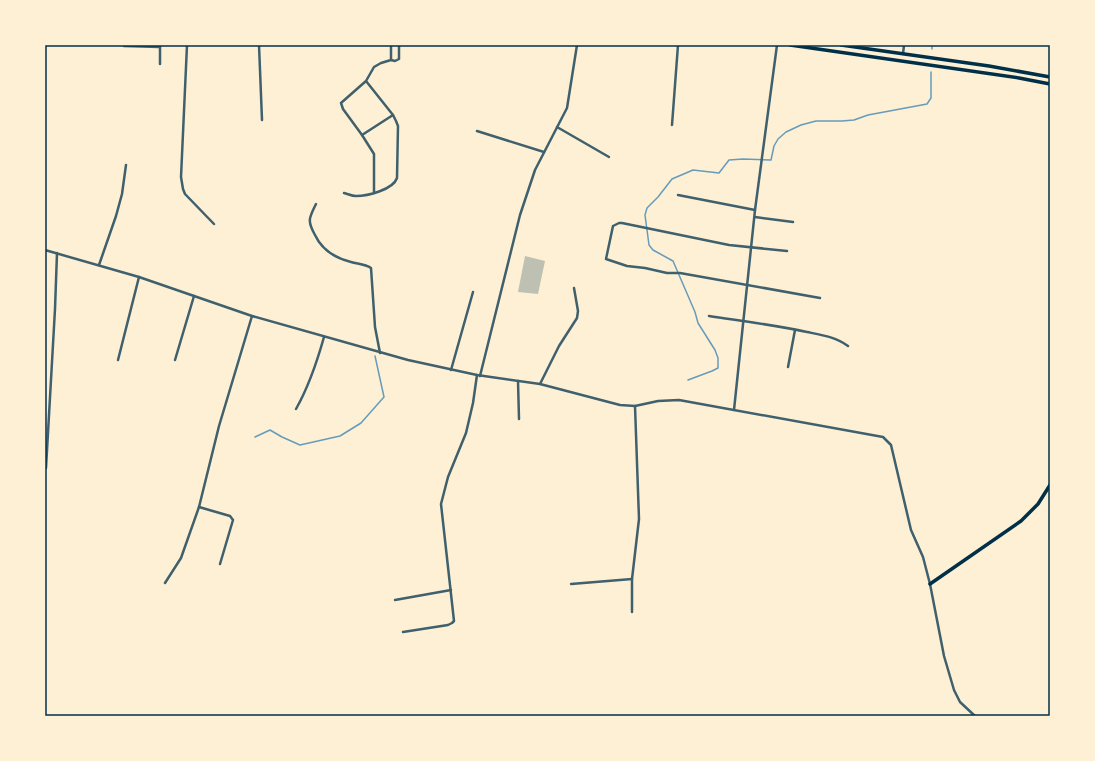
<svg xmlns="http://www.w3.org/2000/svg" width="1095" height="761" viewBox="0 0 1095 761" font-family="Figtree,sans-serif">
  <rect width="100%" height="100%" fill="#fdf0d5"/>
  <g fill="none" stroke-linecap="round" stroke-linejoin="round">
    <g stroke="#669bbc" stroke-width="1.5">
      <path d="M932,45V49"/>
      <path d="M688,380L712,371L718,368V358L715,350L698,323L695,312L673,261L653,250L649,245L645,215L647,208L658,197L672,179L693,170L719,173L729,160L743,159L771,160L774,146L778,139L786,132L801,125L816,121H842L854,120L868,115L927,104L931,98V72"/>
      <path d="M255,437L270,430L282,437L300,445L340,436L361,423L384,397L375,356"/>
    </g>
  </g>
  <path fill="#bec0b2" d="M525,256L545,261L538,294L518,292Z"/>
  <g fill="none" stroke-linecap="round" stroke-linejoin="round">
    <g stroke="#3f606c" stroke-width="2.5">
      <path d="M187,45L181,177L183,189L185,194L214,224"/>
      <path d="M259,45L262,120"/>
      <path d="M124,46L160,47"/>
      <path d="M903,54L904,45"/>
      <path d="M391,60L395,61L399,59V45"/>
      <path d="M160,64V45"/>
      <path d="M366,81L393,115L362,135L343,109L341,103L366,81L374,67L381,63L391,60V45"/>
      <path d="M672,125L678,45"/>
      <path d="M557,127L609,157"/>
      <path d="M477,131L544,152"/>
      <path d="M362,135L374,154V193"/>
      <path d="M344,193C348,194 352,196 356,196C367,196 393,190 397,178L398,126L396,121L393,115"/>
      <path d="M678,195L755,210"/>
      <path d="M316,204C309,218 307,221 315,235C322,250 335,258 351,262C358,264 365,264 371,268L375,327L380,353"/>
      <path d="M755,217L793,222"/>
      <path d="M45,250L139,277L252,316L408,360L477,375L540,384L620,405L635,406L658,401L679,400L883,437L891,445L911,530L923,557L930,584L944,656L954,690L960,702L975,716"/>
      <path d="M787,251L729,245L622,223H619L613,226L606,259L627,266L645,268L667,273H680L820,298"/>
      <path d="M99,265L116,216L122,194L126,165"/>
      <path d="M709,316C742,321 775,325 807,332C822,335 836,337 848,346"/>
      <path d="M118,360L139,277"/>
      <path d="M175,360L194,296"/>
      <path d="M788,367L795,330"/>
      <path d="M451,370L473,292"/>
      <path d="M480,376L520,215L535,170L567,108L577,45"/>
      <path d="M518,381L519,419"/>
      <path d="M540,384L559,346L577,318L578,311L574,288"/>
      <path d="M296,409C309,386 317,362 324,337"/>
      <path d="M734,410L755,210L777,45"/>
      <path d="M46,468L55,309L57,253"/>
      <path d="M199,507L230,516L233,520L220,564"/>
      <path d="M165,583L181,558L199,507L219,426L252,316"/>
      <path d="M571,584L632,579"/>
      <path d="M395,600L451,590"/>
      <path d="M632,612V579L639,519L635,406"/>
      <path d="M403,632L448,625L452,623L454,621L441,504L448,477L466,433L473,403L477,375"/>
    </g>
    <g stroke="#003049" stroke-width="3.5">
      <path d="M790,45L1019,78L1050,84"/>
      <path d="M841,45L989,66L1050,77"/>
      <path d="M930,584L1021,521L1038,504L1050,485"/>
    </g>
  </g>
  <rect width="1095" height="761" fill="none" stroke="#fdf0d5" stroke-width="92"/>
  <rect x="46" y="46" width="1003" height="669" fill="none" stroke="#003049" stroke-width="1.5"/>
</svg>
